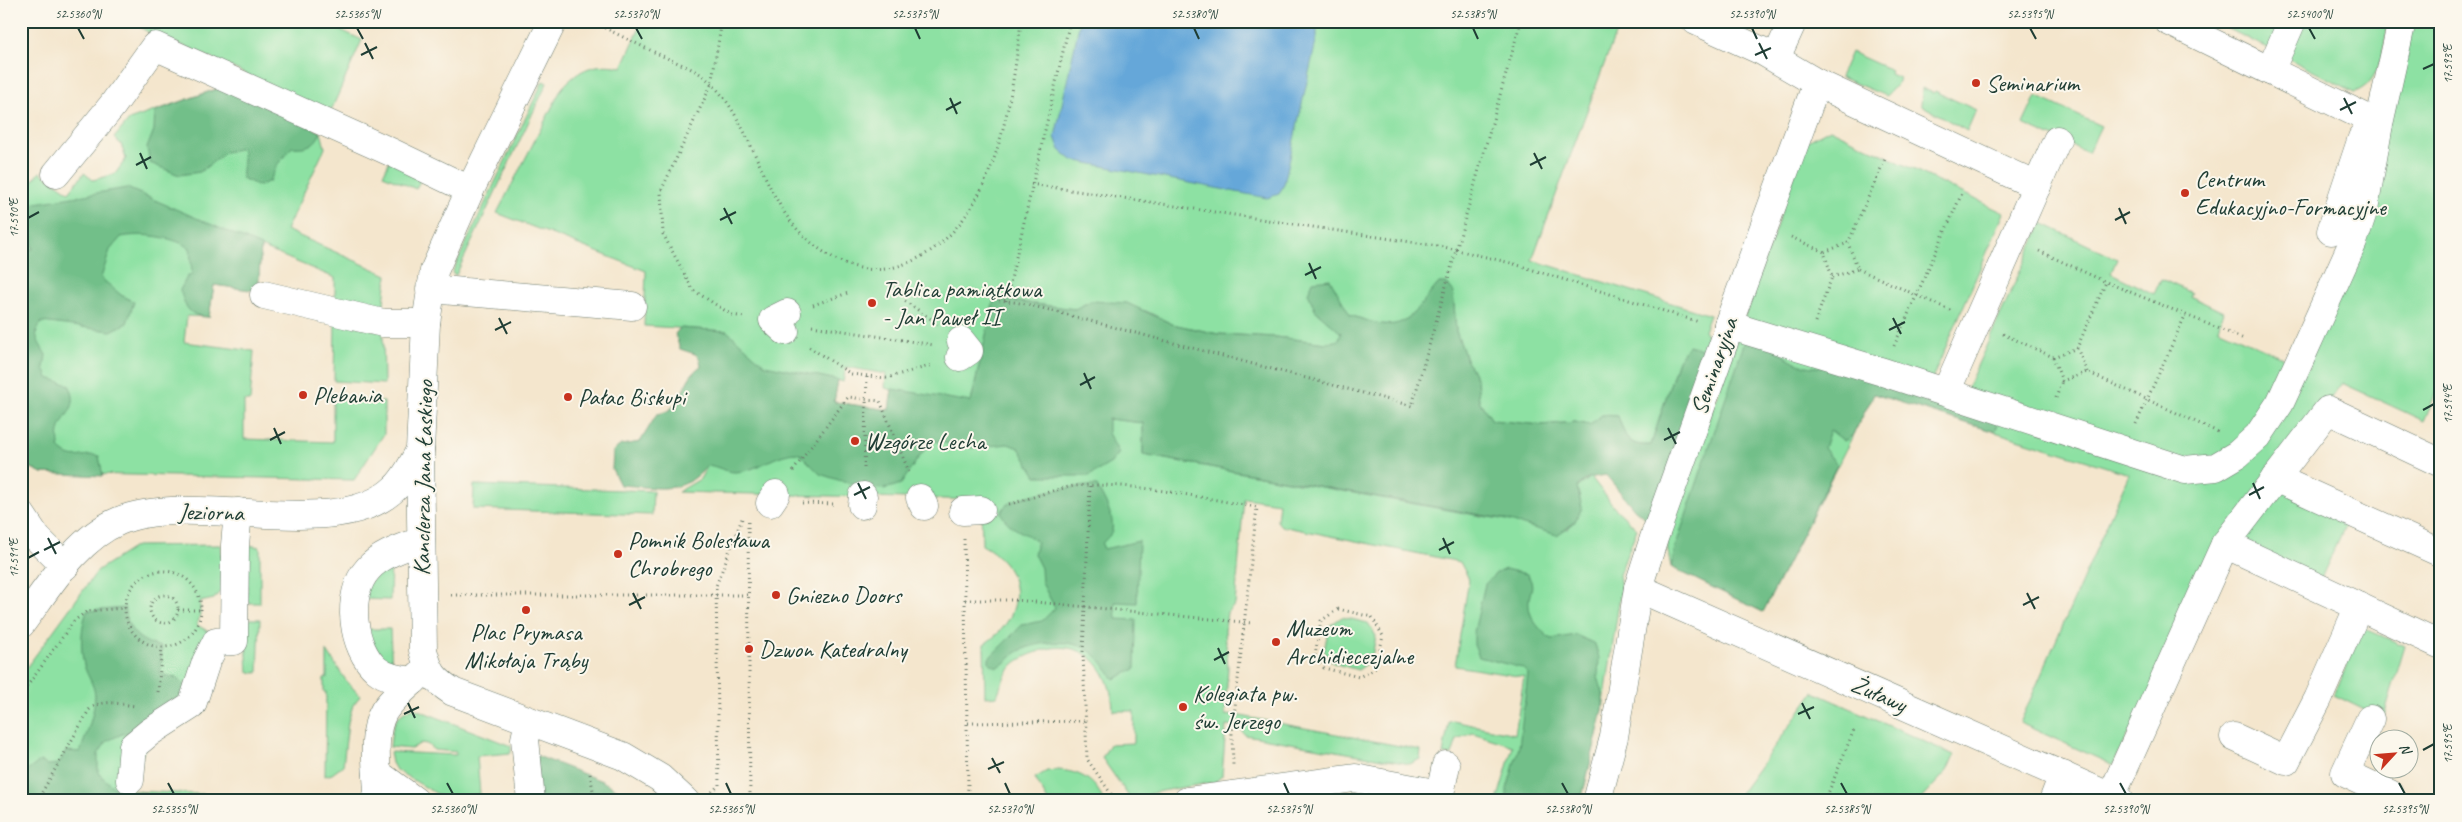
<svg xmlns="http://www.w3.org/2000/svg" width="2462" height="822" viewBox="0 0 2462 822" font-family="Caveat,sans-serif">
  <rect width="100%" height="100%" fill="#fbf7ec"/>
  <filter id="ink" filterUnits="userSpaceOnUse"><feTurbulence type="fractalNoise" baseFrequency=".02" numOctaves="2"/><feDisplacementMap in="SourceGraphic" scale="10" xChannelSelector="R" yChannelSelector="G"/><feConvolveMatrix kernelMatrix="1 2 1 2 8 2 1 2 1" color-interpolation-filters="sRGB"/></filter>
  <filter id="wash" filterUnits="userSpaceOnUse"><feTurbulence type="fractalNoise" baseFrequency=".0096" numOctaves="4" result="noise"/><feDisplacementMap in="SourceGraphic" scale="20" xChannelSelector="R" yChannelSelector="G"/><feGaussianBlur stdDeviation="1.12" result="paint"/><feColorMatrix in="noise" values="0 0 0 0 0 0 0 0 0 0 0 0 0 0 0 0 0 1.4 0 .05"/><feComposite in="paint" operator="in"/></filter>
  <g filter="url(#wash)">
    <rect width="100%" height="100%" fill="#f4e6cd"/>
    <g fill="#8de1a3" stroke="#568f6c" fill-rule="evenodd">
      <path d="M130,21H322L362,40L330,113L194,50L148,32Z"/>
      <path d="M643,21H1620L1532,260L1710,315L1704,331L1713,345L1711,352L1678,360L1651,445C1627,447 1625,436 1617,416L1602,415L1590,425L1575,422L1541,425L1492,420L1479,401L1477,380L1466,359L1456,331L1453,291L1439,283L1419,309L1399,325L1377,324L1350,315L1341,301L1315,310L1341,332L1340,340L1326,343L1276,337L1218,334L1172,324L1146,311L1091,301L1075,309L995,299L971,402L1143,423V455L1481,516L1568,529L1582,508L1577,488L1591,477L1616,509L1637,529L1619,575L1621,589L1603,710L1581,801H1497L1513,746L1473,733L1457,739L1452,755L1443,754L1449,722L1453,721L1515,734L1524,677L1455,666L1469,579L1460,562L1281,526L1277,521L1279,503L1244,498L1235,605L1227,612L1225,631L1228,667L1225,715L1241,716L1421,750L1420,759L1410,764L1245,735L1239,727L1226,726L1222,776L1215,782L1156,792L1132,801L1102,758L1110,744L1134,743V711H1113C1112,667 1082,635 1037,652C1029,655 1019,659 1013,665C1005,673 1001,685 997,696L985,697L984,644C1026,618 1027,569 982,545L981,500L678,492L700,479L708,465L727,331L644,326L646,271L497,213L562,88C580,68 596,62 622,67ZM846,367L886,374L885,388L892,390L889,410L834,402L838,380L843,382Z"/>
      <path d="M2213,21H2389C2383,46 2382,82 2355,92Z"/>
      <path d="M2412,21H2441V381L2424,421L2342,383L2236,525L2113,765L2020,723L2129,474L1874,394L1763,612L1671,567L1666,541L1806,142L1830,129L2004,213L1929,386L1963,397L2042,223L2117,259L2111,273L2154,294L2161,279L2192,293L2190,296L2223,312L2218,328L2308,369Z"/>
      <path d="M1851,52L1891,70L1890,74L1899,78L1897,84L1886,96L1840,77Z"/>
      <path d="M543,81L547,83L456,275L452,273Z"/>
      <path d="M222,87L321,132L325,148L286,230L387,275L383,313L335,300V278L261,247L258,291L214,285L209,317L187,316L184,342L254,351L250,401H244V439L333,442V399L384,402V434L354,480L42,473L21,463V194L40,172L69,192L84,173L93,180L115,174L126,159L121,144L114,138L129,120Z"/>
      <path d="M1922,88L1933,93L1935,91L1976,110L1967,131L1921,105Z"/>
      <path d="M2036,96L2101,126L2088,153L2023,124Z"/>
      <path d="M390,160L423,175L416,189L383,175Z"/>
      <path d="M335,321L383,332L384,384L334,381Z"/>
      <path d="M2275,478L2351,513L2317,587L2225,544Z"/>
      <path d="M474,485L653,491L652,515L473,509Z"/>
      <path d="M221,545L222,589L214,599L200,602V614L197,625L211,633L216,642L150,732L131,791L270,797V801H21V675L98,570L136,546Z"/>
      <path d="M248,545L260,547V603H249L247,599Z"/>
      <path d="M391,561L390,600L363,599L365,587Z"/>
      <path d="M1342,617L1368,623L1376,636L1371,661L1358,670L1333,663L1324,651L1329,626Z"/>
      <path d="M250,619H260L258,673L248,672L245,624Z"/>
      <path d="M2363,628L2405,646L2383,719L2334,695Z"/>
      <path d="M362,629H390L392,670Z"/>
      <path d="M327,651L345,679L360,696L353,705L348,722L343,766L332,774L325,776L326,692H324V678H327Z"/>
      <path d="M1814,692L1954,755L1947,771L1919,801H1735Z"/>
      <path d="M413,708L511,746V753L477,756L480,794L470,795V801L444,798L396,770L392,763L390,752L456,755V752L434,750L427,744L421,743L411,749L390,747C392,728 393,715 413,708Z"/>
      <path d="M1057,770C1078,771 1096,779 1103,801H1048L1035,778L1047,771Z"/>
    </g>
    <g fill="#72bf89" stroke="#487e5e">
      <path d="M222,87L321,132C315,146 306,148 292,147L277,165L270,181L259,186L242,178C241,168 245,158 242,148L226,152L200,172L179,175L150,163L147,148L154,130L155,111Z"/>
      <path d="M127,188L261,246L258,291L214,285L209,317C188,316 186,308 180,290L187,277L192,274L190,248C172,236 141,233 121,237L110,250L101,278L121,295L134,302L127,323L111,331L42,322C31,335 39,342 46,355L44,368L48,378L69,385C81,408 64,412 59,431C58,436 59,443 59,448C74,464 82,452 99,456L103,476L42,473L21,463V252L33,249L24,205Z"/>
      <path d="M1330,279L1350,315C1406,335 1404,323 1439,283H1447L1453,291L1456,331L1466,359L1477,380L1479,401L1492,420L1541,425L1575,422L1590,425L1602,415L1618,416C1625,436 1627,447 1651,445L1678,360L1689,345L1711,352L1651,522L1635,510L1606,475L1588,478L1577,487L1582,508L1574,523L1557,535L1503,519L1143,455V423L1108,419V433L1119,453L1111,463L1089,476H1036L1019,448L1008,444L972,448L934,441L921,454L901,484L885,489L854,485L820,474L799,453C775,452 758,472 735,472C727,472 716,466 708,465C682,497 657,487 620,485L612,469L613,451L621,445L640,442L657,414C686,410 679,380 701,366L700,359L695,354L680,349L675,334L680,328L727,331L765,365L838,380L834,402L889,410L892,389L971,402L994,299L1075,309L1091,301L1127,303L1172,324L1218,334L1276,337L1326,343L1339,340L1341,333L1315,310L1308,293L1313,281Z"/>
      <path d="M1747,335C1757,341 1769,345 1779,352C1794,362 1807,370 1826,366L2003,411L1995,432L1874,394L1852,436L1844,441L1830,430L1824,448L1837,465L1763,612L1671,567L1675,548Z"/>
      <path d="M1097,486C1103,499 1115,516 1112,531C1111,536 1105,539 1102,544L1104,549L1139,541L1137,603L1115,602L1116,619L1136,620L1135,669L1114,679C1107,670 1100,658 1091,652C1073,638 1039,641 1019,651C1011,655 1006,664 997,667L989,663V658L1022,625L1042,621L1055,608L1042,583L1041,568L1034,554L1037,542C1023,530 1010,531 1001,513C1003,510 1005,505 1008,504C1023,494 1078,485 1097,486Z"/>
      <path d="M1505,569L1527,574C1535,586 1531,587 1529,599C1527,617 1539,629 1551,639L1576,635L1595,644L1599,658L1598,677L1603,693V710L1581,801H1507V789L1519,747L1528,674L1522,668L1479,657L1474,645V632L1485,584L1495,574Z"/>
      <path d="M125,608C126,631 141,643 162,647L160,674L177,678L186,687L185,701L136,731L122,734L107,741L98,754V773L114,788L145,792V801H21V776L40,761L47,765L59,764L66,751L80,752C86,736 95,713 95,695C94,684 87,676 84,665C80,650 81,625 87,611Z"/>
      <path d="M535,755L602,781L637,801H540Z"/>
    </g>
    <path fill="#65a7d9" stroke="#427286" d="M1080,21H1317V37L1284,184L1279,194L1267,198L1072,160L1060,150L1055,137Z"/>
  </g>
  <g filter="url(#ink)">
    <g fill="none" stroke-linecap="round" stroke-linejoin="round">
      <defs>
        <g id="minor">
          <path d="M553,21L470,190L434,271L426,323L420,450L423,650C429,673 433,679 453,692L623,756L660,778L685,801"/>
          <path d="M1696,21L1762,51L1817,83L2037,186"/>
          <path d="M2168,21L2379,124"/>
          <path d="M1776,58L1793,21"/>
          <path d="M2270,71L2292,21"/>
          <path d="M56,174L112,106L155,46L393,153L470,190"/>
          <path d="M2331,231L2362,138"/>
          <path d="M430,289L632,306"/>
          <path d="M264,295L383,323H426"/>
          <path d="M1728,325L1883,372L2185,470L2216,467L2238,454L2258,436L2280,403L2298,364L2353,242L2364,209L2379,124L2402,21"/>
          <path d="M785,331L773,320L787,313"/>
          <path d="M960,357L969,351L961,341"/>
          <path d="M1946,392L2057,140"/>
          <path d="M2275,478L2441,553"/>
          <path d="M920,498L924,506"/>
          <path d="M770,503L776,494"/>
          <path d="M862,505L863,496"/>
          <path d="M963,511L981,510"/>
          <path d="M21,514L37,538L65,566"/>
          <path d="M2225,544L2439,644"/>
          <path d="M1638,588L2120,801"/>
          <path d="M21,624C48,588 76,539 119,521C194,490 338,544 395,488C406,478 413,463 420,450"/>
          <path d="M413,681C400,679 387,678 377,670C352,649 345,594 368,569C381,554 403,548 421,541"/>
          <path d="M2370,719L2345,773L2390,794"/>
          <path d="M529,721L525,739L531,801"/>
          <path d="M2234,737L2286,761L2318,699L2359,606"/>
          <path d="M377,773L415,801"/>
          <path d="M130,780L133,746L150,732L192,705L206,662L216,642L234,641L235,545L238,512"/>
          <path d="M1440,794L1446,765"/>
          <path d="M2111,797L2225,544L2328,410L2441,463"/>
          <path d="M376,801L378,792C377,768 371,733 384,711C394,696 410,684 423,672"/>
          <path d="M1187,801L1355,778L1440,794L1438,801"/>
          <path d="M1597,801L1614,737L1638,588L1654,538L1728,331V325L1817,83"/>
          <path d="M2053,801L2063,775"/>
        </g>
      </defs>
      <use href="#minor" stroke="#6a786a" stroke-width="29"/>
      <g stroke="#6a786a" stroke-width="3" stroke-dasharray="1 4" stroke-linecap="butt">
        <path d="M591,21C617,34 643,47 669,59C680,64 694,69 703,76C748,111 760,188 797,229C820,254 856,276 891,268C993,244 1011,108 1021,21"/>
        <path d="M722,21L711,85L661,191L663,234L693,290L732,315L744,317"/>
        <path d="M1031,184L1444,247L1511,263L1699,322"/>
        <path d="M1791,237L1824,252"/>
        <path d="M2039,251L2106,282L2244,339"/>
        <path d="M1858,269L1952,311"/>
        <path d="M1832,277L1858,269L1848,243L1886,157"/>
        <path d="M994,299L1026,304L1412,406L1521,21"/>
        <path d="M905,301L938,324"/>
        <path d="M1006,301L1070,21"/>
        <path d="M813,305L848,293"/>
        <path d="M1815,322L1832,277L1824,252L1848,243"/>
        <path d="M812,326L934,345"/>
        <path d="M2003,334L2053,357L2062,381L2087,372L2218,432"/>
        <path d="M1894,346L1962,193"/>
        <path d="M809,347L851,374L886,378L933,365"/>
        <path d="M2053,357L2077,348"/>
        <path d="M2087,372L2077,348L2106,282"/>
        <path d="M2056,398L2062,381"/>
        <path d="M2136,424L2185,316"/>
        <path d="M864,468L867,376"/>
        <path d="M793,471L848,397L880,401L909,472"/>
        <path d="M1090,486L1083,652L1087,759L1116,801"/>
        <path d="M802,503L834,504"/>
        <path d="M1009,504C1031,499 1052,489 1075,486C1133,481 1199,498 1257,507L1232,734L1233,765"/>
        <path d="M748,522L750,801"/>
        <path d="M964,539L968,787L967,801"/>
        <circle cx="163" cy="609" r="38"/>
        <path d="M451,595H747"/>
        <circle cx="164" cy="609" r="14"/>
        <path d="M965,600H1015L1252,623"/>
        <path d="M1338,609L1372,617L1383,636L1376,668L1359,677L1324,668L1315,655L1321,621Z"/>
        <path d="M178,610H200"/>
        <path d="M1305,632L1318,635"/>
        <path d="M158,692L162,647"/>
        <path d="M21,695L74,621L87,611L125,608"/>
        <path d="M968,723L1085,721"/>
        <path d="M590,774L595,801"/>
        <path d="M712,792L719,785L716,586L743,516"/>
        <path d="M37,801L89,710C102,698 118,704 136,706"/>
        <path d="M1142,801L1160,794"/>
        <path d="M1825,801L1855,727"/>
      </g>
      <use href="#minor" stroke="#fff" stroke-width="28"/>
    </g>
  </g>
  <path fill="none" stroke="#1f3d34" stroke-width="2" d="M78,28L84,39M357,28L363,39M636,28L642,39M915,28L920,39M1194,28L1199,39M1473,28L1478,39M1752,28L1757,39M2030,28L2036,39M2309,28L2315,39M365,43L373,59M1759,43L1767,59M361,55L377,47M1755,55L1771,48M2423,69L2434,64M950,98L957,114M2344,98L2352,114M946,110L961,102M2340,110L2356,102M140,153L147,169M1534,153L1542,169M136,165L151,157M1530,165L1546,157M724,208L732,224M2119,208L2126,224M28,218L39,212M720,220L736,212M2115,220L2130,212M1309,263L1316,279M1305,275L1321,267M499,318L507,334M1893,318L1901,334M495,330L511,322M1889,330L1905,322M1084,373L1091,389M1080,385L1095,377M2423,410L2434,404M274,428L281,444M1668,428L1676,444M270,440L285,432M1664,440L1680,432M858,483L866,499M2253,483L2260,499M854,495L870,487M2249,495L2264,487M48,538L56,554M1443,538L1450,554M44,550L60,542M1439,550L1454,542M28,558L39,552M633,593L641,609M2027,593L2035,609M629,605L645,597M2023,605L2039,597M1218,648L1225,664M1214,660L1229,652M408,703L415,718M1802,703L1810,719M404,714L419,707M1798,714L1814,707M2423,750L2434,744M992,758L1000,773M988,769L1004,762M168,783L174,794M447,783L453,794M726,783L731,794M1005,783L1010,794M1284,783L1289,794M1562,783L1568,794M1841,783L1847,794M2120,783L2126,794M2399,783L2405,794"/>
  <g fill="#c8321e" stroke="#fbf7ec" stroke-width="2">
    <circle cx="1976" cy="83" r="5"/>
    <circle cx="2185" cy="193" r="5"/>
    <circle cx="872" cy="303" r="5"/>
    <circle cx="303" cy="395" r="5"/>
    <circle cx="568" cy="397" r="5"/>
    <circle cx="855" cy="441" r="5"/>
    <circle cx="618" cy="554" r="5"/>
    <circle cx="776" cy="595" r="5"/>
    <circle cx="526" cy="610" r="5"/>
    <circle cx="1276" cy="642" r="5"/>
    <circle cx="749" cy="649" r="5"/>
    <circle cx="1183" cy="707" r="5"/>
  </g>
  <g text-anchor="middle" dominant-baseline="central" stroke-width="4" stroke-linejoin="round" paint-order="stroke">
    <g font-size="24" fill="#1f3d34" stroke="#fbf7ec" text-anchor="start">
      <text x="1986" y="83">Seminarium</text>
      <text x="2195" y="179">Centrum<tspan x="2195" dy="28">Edukacyjno-Formacyjne</tspan></text>
      <text x="882" y="289">Tablica pamiątkowa<tspan x="882" dy="28">- Jan Paweł II</tspan></text>
      <text x="313" y="395">Plebania</text>
      <text x="578" y="397">Pałac Biskupi</text>
      <text x="865" y="441">Wzgórze Lecha</text>
      <text x="628" y="540">Pomnik Bolesława<tspan x="628" dy="28">Chrobrego</tspan></text>
      <text x="786" y="595">Gniezno Doors</text>
      <text x="1286" y="628">Muzeum<tspan x="1286" dy="28">Archidiecezjalne</tspan></text>
      <text x="526" y="632" text-anchor="middle">Plac Prymasa<tspan x="526" dy="28">Mikołaja Trąby</tspan></text>
      <text x="759" y="649">Dzwon Katedralny</text>
      <text x="1193" y="693">Kolegiata pw.<tspan x="1193" dy="28">św. Jerzego</tspan></text>
    </g>
    <g font-size="24" fill="#1f3d34" stroke="#fbf7ec">
      <text transform="translate(1714 366) rotate(-71)">Seminaryjna</text>
      <text transform="translate(423 478) rotate(-89)">Kanclerza Jana Łaskiego</text>
      <text transform="translate(211 512) rotate(1)">Jeziorna</text>
      <text transform="translate(1879 694) rotate(24)">Żuławy</text>
    </g>
  </g>
  <rect width="2462" height="822" fill="none" stroke="#fbf7ec" stroke-width="55"/>
  <g transform="translate(2394 754) rotate(64)"><circle r="24" fill="#fbf7ec" stroke="#a3ada2"/>
  <path d="M0-4L9 19L0 12L-9 19Z" fill="#c8321e"/>
  <text y="-8" font-size="14" font-weight="bold" text-anchor="middle" fill="#1f3d34">N</text>
  </g>
  <rect x="28" y="28" width="2406" height="766" fill="none" stroke="#1f3d34" stroke-width="2"/>
  <g font-size="12" text-anchor="middle" fill="#1f3d34">
    <text x="78" y="18">52.5360°N</text>
    <text x="357" y="18">52.5365°N</text>
    <text x="636" y="18">52.5370°N</text>
    <text x="915" y="18">52.5375°N</text>
    <text x="1194" y="18">52.5380°N</text>
    <text x="1473" y="18">52.5385°N</text>
    <text x="1752" y="18">52.5390°N</text>
    <text x="2030" y="18">52.5395°N</text>
    <text x="2309" y="18">52.5400°N</text>
    <text transform="translate(2448 64) rotate(-90)" y="4">17.593°E</text>
    <text transform="translate(14 218) rotate(-90)" y="4">17.590°E</text>
    <text transform="translate(2448 404) rotate(-90)" y="4">17.594°E</text>
    <text transform="translate(14 558) rotate(-90)" y="4">17.591°E</text>
    <text transform="translate(2448 744) rotate(-90)" y="4">17.595°E</text>
    <text x="174" y="813">52.5355°N</text>
    <text x="453" y="813">52.5360°N</text>
    <text x="731" y="813">52.5365°N</text>
    <text x="1010" y="813">52.5370°N</text>
    <text x="1289" y="813">52.5375°N</text>
    <text x="1568" y="813">52.5380°N</text>
    <text x="1847" y="813">52.5385°N</text>
    <text x="2126" y="813">52.5390°N</text>
    <text x="2405" y="813">52.5395°N</text>
  </g>
</svg>
